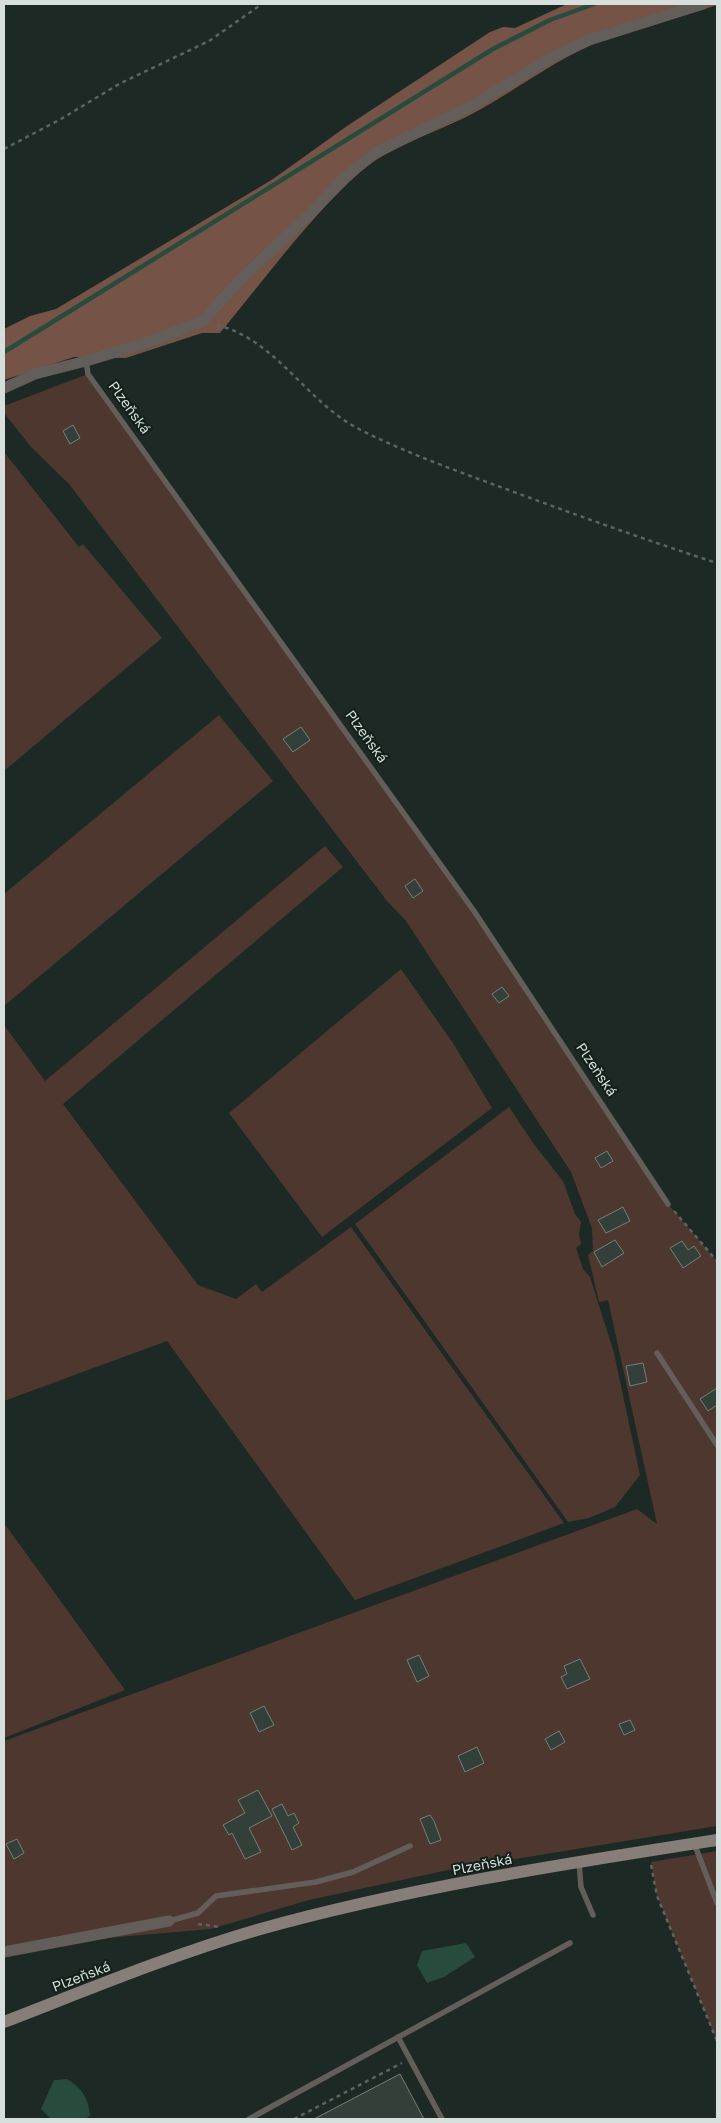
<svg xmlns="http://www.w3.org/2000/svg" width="721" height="2123" viewBox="0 0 721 2123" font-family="'Golos Text',sans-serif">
  <rect width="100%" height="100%" fill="#1d2924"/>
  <g fill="#4e372e">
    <path d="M88,374L474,911L668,1204L717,1261V1826L448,1870L309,1900L211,1929L4,1947V1741L637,1509L657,1524L608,1300L599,1302L588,1255L593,1251L592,1228L571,1172L406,921L387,901L69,484L32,448L4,413V406Z"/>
    <path d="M4,452L79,547L83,544L162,638L4,771Z"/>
    <path d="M219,715L273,781L4,1006V894Z"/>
    <path d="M325,846L343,867L63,1104L198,1285L236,1299L256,1284L262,1292L351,1227L564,1523L355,1600L167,1341L4,1401V1025L45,1081Z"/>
    <path d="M401,969L453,1043L492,1108L322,1237L229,1113Z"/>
    <path d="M509,1107L533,1143L563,1181L575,1214L581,1222L579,1234L581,1244L576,1248L583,1269L590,1277L614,1353L640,1475L615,1507L589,1518L568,1522L355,1224Z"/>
    <path d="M4,1523L125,1690L4,1738Z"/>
    <path d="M717,1851V2041L657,1896L651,1862Z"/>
  </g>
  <path fill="#755346" d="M567,4H717V5C680,18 641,24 605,39C556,58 516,91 470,115C437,132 386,148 359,173C309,218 264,280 220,333H202L126,358L74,357L4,380V329L30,316L56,309L273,179L347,126L490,32L503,27L515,28Z"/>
  <g fill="#274c3d">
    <path d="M466,1943L475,1957L444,1977L427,1983L417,1965L422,1951Z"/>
    <path d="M67,2079C82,2088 88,2098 90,2115L86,2119H51L41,2109L54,2080Z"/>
  </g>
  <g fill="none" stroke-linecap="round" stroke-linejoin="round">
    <path stroke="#274c3d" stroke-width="4.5" d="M4,352L493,49L550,20L594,4"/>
  </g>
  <g fill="#324039" stroke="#72817a">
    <path d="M73,425L80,438L70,444L63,431Z"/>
    <path d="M301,727L310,740L293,752L283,739Z"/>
    <path d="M415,879L423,891L413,898L405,886Z"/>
    <path d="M502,987L509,996L499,1003L492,994Z"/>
    <path d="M607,1151L613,1161L601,1168L595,1158Z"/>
    <path d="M623,1207L630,1221L606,1233L598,1220Z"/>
    <path d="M615,1240L624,1253L602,1267L594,1252Z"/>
    <path d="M682,1241L688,1250L694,1246L701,1256L683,1268L670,1248Z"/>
    <path d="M643,1363L647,1382L630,1386L626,1366Z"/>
    <path d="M717,1388V1405L708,1411L700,1399Z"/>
    <path d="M419,1655L429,1676L417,1682L407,1660Z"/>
    <path d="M580,1659L590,1679L567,1689L561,1677L567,1674L564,1666Z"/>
    <path d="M264,1706L274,1725L259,1732L250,1713Z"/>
    <path d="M630,1720L635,1730L624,1735L619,1724Z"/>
    <path d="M559,1731L565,1742L551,1750L545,1739Z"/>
    <path d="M477,1747L484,1763L465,1772L458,1756Z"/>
    <path d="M258,1790L272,1816L249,1828L261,1852L245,1859L232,1833L229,1835L223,1825L245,1813L238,1800Z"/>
    <path d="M282,1804L288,1816L294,1813L299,1823L293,1827L302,1845L292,1850L272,1809Z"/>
    <path d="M430,1815L434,1821L441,1840L430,1844L420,1819Z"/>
    <path d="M17,1839L24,1853L14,1859L6,1844Z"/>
    <path d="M400,2074L424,2119H314Z"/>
  </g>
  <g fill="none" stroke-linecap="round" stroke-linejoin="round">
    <g stroke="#5a6460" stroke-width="2.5" stroke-dasharray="4 4" stroke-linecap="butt">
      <path d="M4,149L61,119L119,84L209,41L262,4"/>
      <path d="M217,325C277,340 306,402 359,429C406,453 457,471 506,489C576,515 646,540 717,563"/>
      <path d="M674,1211L717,1261"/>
      <path d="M651,1865L657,1896L717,2041"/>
      <path d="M198,1924L220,1927"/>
      <path d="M294,2119L402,2063"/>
    </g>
    <g stroke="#645e5b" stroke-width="5.5">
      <path d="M86,361L88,374L474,911L668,1204"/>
      <path d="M657,1353L717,1445"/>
      <path d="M694,1843L717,1903"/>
      <path d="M579,1862L581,1887L593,1915"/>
      <path d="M169,1921L198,1913L216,1896L316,1882L353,1872L410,1846"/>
      <path d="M398,2037L442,2119"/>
      <path d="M249,2119L570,1943"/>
    </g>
    <g stroke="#645e5b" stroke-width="11">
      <path d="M4,388L35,374L86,361L146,343L203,321L239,281L313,211L343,179L375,153L471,106L551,58L589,40L703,4"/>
      <path d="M4,1952L169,1921"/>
    </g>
    <path stroke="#877d79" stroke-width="12" d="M4,2022C87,1990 171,1955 257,1930C407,1888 563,1864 717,1840"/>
  </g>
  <g text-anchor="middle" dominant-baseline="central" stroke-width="4" stroke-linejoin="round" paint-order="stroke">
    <g font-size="14" fill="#d7dfdc" stroke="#13201a">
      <text transform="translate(130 407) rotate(54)">Plzeňská</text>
      <text transform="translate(367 736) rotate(54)">Plzeňská</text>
      <text transform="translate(597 1069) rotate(56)">Plzeňská</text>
      <text transform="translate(482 1864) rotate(-11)">Plzeňská</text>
      <text transform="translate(81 1976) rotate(-21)">Plzeňská</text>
    </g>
  </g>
  <rect width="721" height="2123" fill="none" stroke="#d7dfdc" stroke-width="10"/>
</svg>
